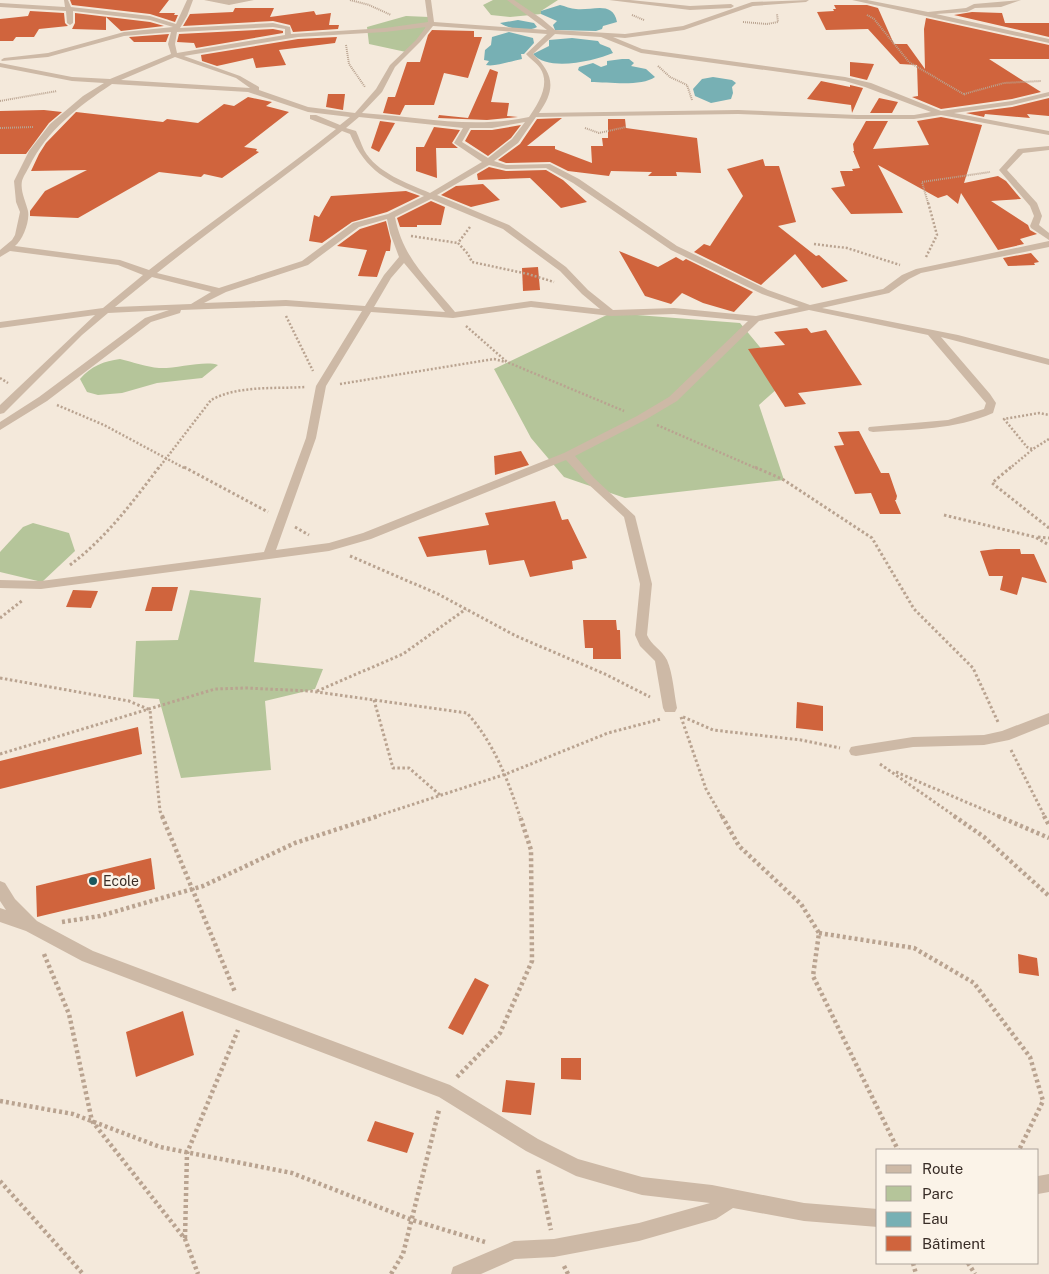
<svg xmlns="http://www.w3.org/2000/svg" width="1049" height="1274" viewBox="0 0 1049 1274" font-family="'Public Sans',sans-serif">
  <rect width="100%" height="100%" fill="#f4e9db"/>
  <g fill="#b5c59a">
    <path d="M493,0H558L541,11V14L510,17L491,15L483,5Z"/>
    <path d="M406,16L429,17C427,32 416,42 406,52L369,44L367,27Z"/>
    <path d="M611,313L740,323L787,380L759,405L784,480L625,498L564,477L531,438L494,369Z"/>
    <path d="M120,359C133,362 146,367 159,368C175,369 205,360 218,365L202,378L157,383L122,393L98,395L87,392L80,379C91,366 104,361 120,359Z"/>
    <path d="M33,523L69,533L75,551L42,582L0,572V552L23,527Z"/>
    <path d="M190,590L261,598L254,662L323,669L315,689L265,701L271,770L181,778L159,699L133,697L136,641L178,640Z"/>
  </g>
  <g fill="#77b0b4">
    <path d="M560,5C565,6 571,9 576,9C592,11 613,0 617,22L603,26L602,29L596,31L555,30L553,25L557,21L541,14V11Z"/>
    <path d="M518,20L534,23L537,27C528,32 509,29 500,23Z"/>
    <path d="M509,32L533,38L534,43L524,54H521L522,59C511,61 495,67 486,65L489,61L484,60L485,50L491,45L492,37Z"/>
    <path d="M572,38L598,41L600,44L610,48L613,53C594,61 548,72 533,54L549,46V40Z"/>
    <path d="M622,59H629L634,63L631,66L646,69L655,77C641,87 608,82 591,82V79L578,70L579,67L593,63L601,67L607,65V61Z"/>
    <path d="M713,77L732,80L736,83L732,87L733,93L731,99L711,103L695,96L693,89L702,79Z"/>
  </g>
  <g fill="#d0643d">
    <path d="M70,0H169L159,13H175L174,15H178L175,22L150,14L72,5Z"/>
    <path d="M834,5H867L878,8L894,44H907L925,69L924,29L926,18L1049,45V59H989L1041,92L1012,99L941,109L912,97L918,96L917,65L900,64L868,29L826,30L817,12L834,11L833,9H836Z"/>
    <path d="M235,8H274L270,17L314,11L316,15L331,13L329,25H339L338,29L293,32L290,25L273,21L183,26L190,14L233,12Z"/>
    <path d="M30,11L64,13L65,23L68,26L39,29L34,37H16L13,41H0V19L28,16Z"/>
    <path d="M972,12L1002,13L1005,23H1049V37L954,15Z"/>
    <path d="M75,13L150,22L164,26L121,31L106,17V30L72,29L75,23Z"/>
    <path d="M273,29L283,31V33L196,48L194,43L177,42L179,34Z"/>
    <path d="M432,30L474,31V37H482L468,78L444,73L434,105H405L400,115L383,113L388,97H395L407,62H420L428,35Z"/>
    <path d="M169,34L166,42H134L129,37Z"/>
    <path d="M337,37L335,43L279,50L286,65L256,68L253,58L217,66L202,61L201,55L298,39Z"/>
    <path d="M850,62L874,64L867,80L850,76Z"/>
    <path d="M490,69L498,72L491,102L509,103L507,116L518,117L487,120L438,118L439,115L468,118Z"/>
    <path d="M821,81L850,87V85L863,88L852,113L851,105L807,99Z"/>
    <path d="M328,94H345L343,110L326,107Z"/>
    <path d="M248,97L272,102L266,106L289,112L244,147L257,149L256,151L259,152L222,178L204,174L201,177L159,172L78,218L30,216V211L45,191L87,170L31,171L39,154L46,143L76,112L163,122L167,119L198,123L224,104L234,106Z"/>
    <path d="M879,98L898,102L892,113H870Z"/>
    <path d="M1049,98V116L1027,114L1030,118L985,114L984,117L966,113L1012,107Z"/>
    <path d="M44,110L62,112L49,123L26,154H0V111Z"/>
    <path d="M941,117L982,125L964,183L998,176L1006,181L1021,199L991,201L1028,225L1030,230L1037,234L1020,239L1024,244L998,250L961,193L958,204L947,195L938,198L878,165L903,213L851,214L831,188L845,186L840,171H853L852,169L860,168L853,151H854L853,144L866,121H888L873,149L929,145L917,121Z"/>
    <path d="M562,118L527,146H555V149L592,163L591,146H603L602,138H608V119H625L626,128L697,138L701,173L676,172L677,176H648L652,172L611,171L609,176L568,171L550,162L506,163L498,160L520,144L537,119Z"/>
    <path d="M380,121L395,123L379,152L371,148Z"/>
    <path d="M521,125L511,138L488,156L465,141L471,130H492Z"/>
    <path d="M434,127L460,130L452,143L458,148H436L437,178L416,171V147H424Z"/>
    <path d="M763,159L765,166H779L796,222L778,226L816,256L819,255L848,281L822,288L795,254L761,285L694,252L704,244L710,246L743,196L727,169Z"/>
    <path d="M489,167L506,171L546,170L563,180L587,202L561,208L530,178L478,180L477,174Z"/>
    <path d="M483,184L500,200L471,207L441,195L456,186Z"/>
    <path d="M406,191L420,196L387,212L352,222L322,243L309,241L314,215L319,217L331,196Z"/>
    <path d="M431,201L445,207L441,225H417V227H400L397,218Z"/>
    <path d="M386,221L391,241L390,251H386L377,277L358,276L367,250L337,246L360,229Z"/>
    <path d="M619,251L658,267L676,257L683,261L686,259L753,292L734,312L703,303L682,293L671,304L645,296Z"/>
    <path d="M1031,253L1039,262L1034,263L1035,265L1008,266L1003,258Z"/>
    <path d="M538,267L540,290L523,291L522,268Z"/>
    <path d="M807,328L811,333L826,330L862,385L798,393L806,404L785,407L748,349L785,345L774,332Z"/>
    <path d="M859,431L881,473H889L897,496L896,500H895L901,514H880L871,493L855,494L834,446L844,445L838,432Z"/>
    <path d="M521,451L529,465L495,475L494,456Z"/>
    <path d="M555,501L562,520L568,519L587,558L572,561L573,569L530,577L524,560L489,565L486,550L427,557L418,537L489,525L485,513Z"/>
    <path d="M996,549H1020L1021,554H1034L1047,583L1022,577L1017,595L1000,590L1003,576H989L980,551Z"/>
    <path d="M152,587H178L172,611H145Z"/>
    <path d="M73,590L98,591L91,608L66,607Z"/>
    <path d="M583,620H616L617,630H620L621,659H593V648H585Z"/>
    <path d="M797,702L823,706V731L796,728Z"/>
    <path d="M138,727L142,754L0,789V761Z"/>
    <path d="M151,858L155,889L37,917L36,886Z"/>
    <path d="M1018,954L1037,958L1039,976L1019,973Z"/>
    <path d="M475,978L489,985L463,1035L448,1028Z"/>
    <path d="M183,1011L194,1055L136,1077L126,1032Z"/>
    <path d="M561,1058H581V1080L561,1079Z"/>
    <path d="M506,1080L535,1083L531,1115L502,1112Z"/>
    <path d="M375,1121L414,1133L407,1153L367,1141Z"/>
  </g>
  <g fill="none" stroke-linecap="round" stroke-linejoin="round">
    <g stroke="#b9a390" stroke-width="2" stroke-dasharray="1 1" stroke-linecap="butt">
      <path d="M350,0L369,5L391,15"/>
      <path d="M632,15L644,20"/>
      <path d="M867,15L874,19L909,62L965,95"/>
      <path d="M743,22L767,24L778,22L777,14"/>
      <path d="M346,45L349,64L365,87"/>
      <path d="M658,66L670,77L687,85L692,100"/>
      <path d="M964,94L1004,83L1041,81"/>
      <path d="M0,101L57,91"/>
      <path d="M0,128L33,127"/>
      <path d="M585,128L599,133L626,127"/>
      <path d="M928,203L922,182L990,172"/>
    </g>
    <g stroke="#b9a390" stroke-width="2.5" stroke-dasharray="2 2" stroke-linecap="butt">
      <path d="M470,227L458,243L468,254L472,262L528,274L554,282"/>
      <path d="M411,236L458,243"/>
      <path d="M814,244L847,248L900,265"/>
      <path d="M926,257L937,235L928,202"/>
      <path d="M286,316L313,371"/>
      <path d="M466,326L507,362L624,411"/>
      <path d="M0,378L8,383"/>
      <path d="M340,384L494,359L506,362"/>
      <path d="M57,405L104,425L186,469"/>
      <path d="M657,425L758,469"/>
      <path d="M1032,449L1027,447L1004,419L1039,413L1049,415"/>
      <path d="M158,469L211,400C239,385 274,389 305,387"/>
      <path d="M1009,469L1033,449L1049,439"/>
    </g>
    <g stroke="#b9a390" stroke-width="3" stroke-dasharray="2.5 2.5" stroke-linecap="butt">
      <path d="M184,467L268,512"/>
      <path d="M755,467L784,480L872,538L914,609L973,668L998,722"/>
      <path d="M1011,467L992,483L1049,528"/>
      <path d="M944,515L1035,537L1049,545"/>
      <path d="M295,527L309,535"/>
      <path d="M1038,537L1049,538"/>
      <path d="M350,556L438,594L516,636L605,674L650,697"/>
      <path d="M70,565C106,538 132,503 159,467"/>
      <path d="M0,618L23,600"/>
      <path d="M0,678L129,701L150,710L160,811L163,817"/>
      <path d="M317,691L403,654L466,609"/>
      <path d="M374,700L393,768H409L440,795"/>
      <path d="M681,717L706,789L722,817"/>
      <path d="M683,717L713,730L801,740L840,748"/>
      <path d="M1011,750L1045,817"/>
      <path d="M0,754L215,689L246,688L310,691L467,713C494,743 508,780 520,817"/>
      <path d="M880,764L956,817"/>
      <path d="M896,772L1001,817"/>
      <path d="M374,817L506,774L608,733L661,719"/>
    </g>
    <g stroke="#b9a390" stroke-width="4.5" stroke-dasharray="3 3" stroke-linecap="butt">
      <path d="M162,816L235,992"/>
      <path d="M722,816L739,846L801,904L819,933L813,976L898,1150"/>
      <path d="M954,816L984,837L1049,896"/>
      <path d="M998,816L1049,838"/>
      <path d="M1044,816L1049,825"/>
      <path d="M62,922L100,916L203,886L295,843L378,816"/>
      <path d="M819,933L914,948L974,983L1030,1057L1043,1101L1019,1150"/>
      <path d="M44,954L69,1014L92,1121L185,1239L198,1274"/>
      <path d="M457,1077L500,1033L532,961L531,850L520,816"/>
      <path d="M0,1101L73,1114L160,1147L292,1173L412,1220L485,1242"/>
      <path d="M538,1170L551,1230"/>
      <path d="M0,1181L83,1274"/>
      <path d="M185,1238L187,1153L238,1030"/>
      <path d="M913,1263L916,1274"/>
      <path d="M968,1263L975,1274"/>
      <path d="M564,1266L568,1274"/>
      <path d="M391,1274L403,1254L439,1110"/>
    </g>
    <g fill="#cdb9a6" fill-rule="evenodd">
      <path d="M64,0H68L71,7L150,16L176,24L187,0H193L187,16L180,28L273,23L290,27L291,34L385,28L428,22L425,0H431L434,22L547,30L507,0H514L542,19L555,30L625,34L683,26L752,2L809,0L806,2L753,6L684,30L625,38L613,37L642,49L845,77L871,83L941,111L1012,101L1049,92V96L1012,105L954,113L1049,131V135L941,115L914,119H857L738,114L536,117L518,143L494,161L506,165L550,164L579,179L677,246L768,290L810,305L883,289L902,275L916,269L1049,241V247L921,273L909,279L889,293L822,308L958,335L1049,359V365L941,337L990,394L996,403L993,413C955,430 914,429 873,432L869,431L868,429L869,427L948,420L984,409L986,403L928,335L809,310L759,321L677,401L645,420L575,456L594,478L635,516L652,584L647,635C651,645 662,650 667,660C673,674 674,693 677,708L675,712H665L663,708L655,661L640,646L635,635L640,584L624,517L586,482L566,460L371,539L329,551L41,589L0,588V580L41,581L264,552L306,438L316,386L362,311L286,306L181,310L180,313L151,322L47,401L0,430V422L39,397L145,318L169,310L108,313L82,335L4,413L0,414V405L95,315L0,328V322L103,308L143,275L118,265L10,251L0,257V250L12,240L15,235L20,212L16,202L14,181L29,151L50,124L83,96L104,83L72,81L0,67V63L72,77L110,79L171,54L168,44L171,32L124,36L48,57L2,61L1,60L4,58L48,53L124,32L173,27L150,20L73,11V23L70,25L67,23L66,11L0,7V3L65,7ZM433,26L547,34L526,54C530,59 537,63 540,68C551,84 538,104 529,117C472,129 419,117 362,113L382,92L395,67L420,42ZM273,27L285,29V35L177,53L175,44L177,32ZM426,27L416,40L390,65L376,89L355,113L308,107L259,90V87L240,76L184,56L298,37L385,32ZM555,34L601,37L641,53L845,81L865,87L931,112L914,115H857L738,110L539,113C556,89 554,74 533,54ZM175,57L236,78L250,88L121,80ZM112,84L248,92L308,112L350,117L340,125L316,115H310V119L336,129C274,178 210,222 149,270L120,260L15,246C23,240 30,221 28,211C26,202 20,191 22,181C23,177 27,171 29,167C47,130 79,106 112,84ZM359,117L463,128L454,143L482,162L430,193C407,183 377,173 364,150C361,144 359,137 356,131L346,128ZM525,122L512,139L488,158L462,142L470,128H492ZM342,131L350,134C366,172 388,181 424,196L388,214L353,223L302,261L219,288L157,273C218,224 281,180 342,131ZM489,165L506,169L546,168L573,183L671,250L762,294L799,307L756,316L674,308L613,310L588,290L566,267L509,225L437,195ZM431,199L503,229L560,271L582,294L600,309L531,301L455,312C429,280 403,259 395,217ZM387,219L390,233L399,257L384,275L365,306L286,300L204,303L226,292L308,265L359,227ZM404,263L445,312L374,307L391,278ZM152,277L211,292L191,304L115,307ZM531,307L611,316L674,314L748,321L669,397L637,416L564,453L363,533L329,543L276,550L316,438L326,386L371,312L453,318Z"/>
      <path d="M204,0H254L229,5Z"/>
      <path d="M609,0H630L690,6L731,4L734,6L731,8L690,10Z"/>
      <path d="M852,0H867L928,12L966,8L974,4L1021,0L1001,7L975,8L967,12L936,14L1049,39V43Z"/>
      <path d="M1049,146V150L1023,153L1007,170L1037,203L1042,216L1039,225L1049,233V240L1031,228L1030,226L1034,216L1030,206L999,170L1018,149Z"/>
      <path d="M1049,713V724L1009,740L984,745L913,747L856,756L851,755L849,751L851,747L856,746L913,737L984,735L1002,731Z"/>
      <path d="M0,881L5,883L15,899L37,921L93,951L450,1085L538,1139L578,1159L642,1177L712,1185L804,1203L878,1209V1227L804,1221L733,1208L716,1219L639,1241L554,1257L515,1259L481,1274H451L453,1267L514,1241L554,1239L639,1223L710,1203L642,1195L576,1176L526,1151L439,1097L82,961L26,931L0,922V908L6,910L0,901Z"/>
      <path d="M1049,1174V1192L1038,1194V1176Z"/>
    </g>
  </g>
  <circle fill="#19585e" stroke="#fbf3e8" stroke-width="2" cx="93" cy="881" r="5"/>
  <g text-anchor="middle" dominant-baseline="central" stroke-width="5" stroke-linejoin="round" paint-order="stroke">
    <g font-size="14" fill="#392d27" stroke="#fbf3e8" text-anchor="start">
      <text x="103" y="881">Ecole</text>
    </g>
  </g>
  <rect x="876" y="1149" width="162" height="115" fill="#fbf3e8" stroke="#ada49b"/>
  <rect x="886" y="1165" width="25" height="8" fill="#cdb9a6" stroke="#ada49b"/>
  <text x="922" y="1174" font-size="15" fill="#392d27">Route</text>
  <rect x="886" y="1186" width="25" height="15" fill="#b5c59a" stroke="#ada49b"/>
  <text x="922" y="1199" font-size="15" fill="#392d27">Parc</text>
  <rect x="886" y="1212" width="25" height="15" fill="#77b0b4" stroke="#ada49b"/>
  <text x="922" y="1224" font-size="15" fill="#392d27">Eau</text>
  <rect x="886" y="1236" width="25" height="15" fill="#d0643d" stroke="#ada49b"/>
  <text x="922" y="1249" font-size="15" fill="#392d27">Bâtiment</text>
</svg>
